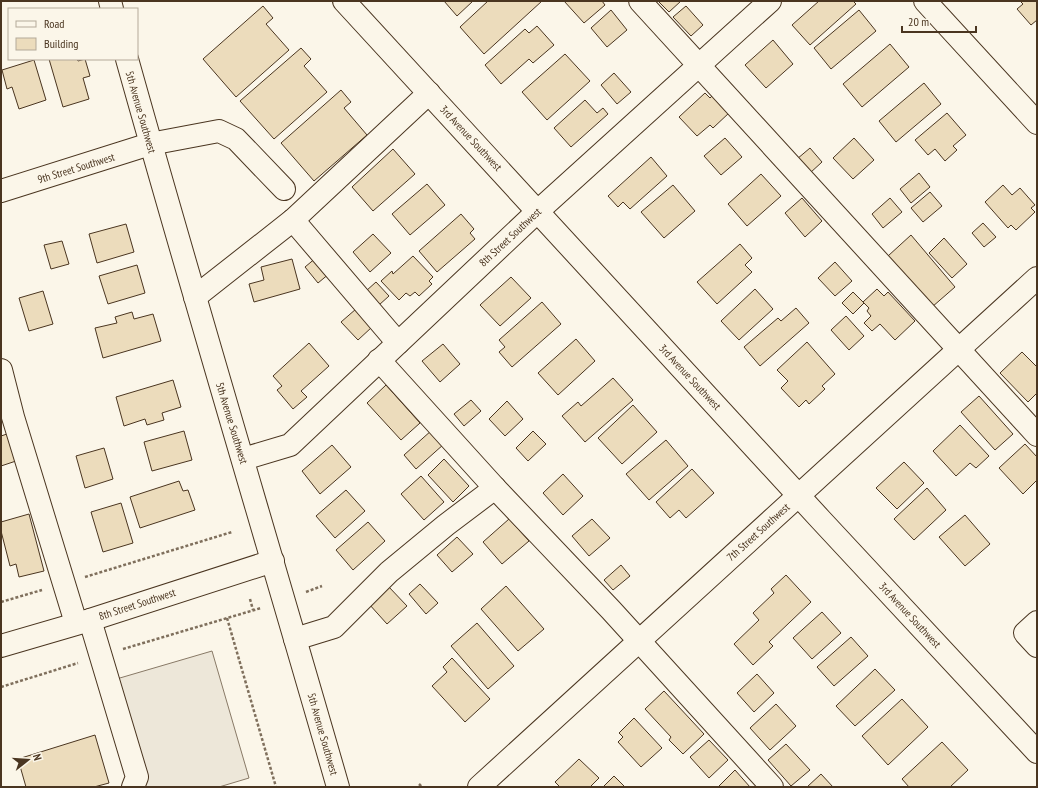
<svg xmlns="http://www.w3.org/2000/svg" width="1038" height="788" viewBox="0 0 1038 788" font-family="'PT Sans Narrow',sans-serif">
  <rect width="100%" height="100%" fill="#fbf6e9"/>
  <path fill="#ede7d9" stroke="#887966" d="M212,651L249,778L219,787H144L113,680Z"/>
  <g fill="#ecdcbc" stroke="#4a3520">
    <path d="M444,1H473L457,16Z"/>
    <path d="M488,1H542L484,54L460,27Z"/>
    <path d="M564,1H602L605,5L584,23Z"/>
    <path d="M658,1H681L669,12Z"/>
    <path d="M819,1H853L856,4L810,45L792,25Z"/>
    <path d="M1020,1H1037V20L1031,25L1017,9L1023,4Z"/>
    <path d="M263,6L273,18L266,24L289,50L236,97L203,59Z"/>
    <path d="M686,6L703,25L691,36L673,17Z"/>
    <path d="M611,10L627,30L607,47L591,28Z"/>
    <path d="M859,10L876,31L831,69L814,48Z"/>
    <path d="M537,26L554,45L533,63L529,59L501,84L485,65L525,29L529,33Z"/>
    <path d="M773,40L793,64L766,88L745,65Z"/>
    <path d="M890,44L909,67L862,107L843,84Z"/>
    <path d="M301,48L311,59L304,66L327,92L274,139L240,101Z"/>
    <path d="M565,54L590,81L547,120L522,92Z"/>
    <path d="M49,59H77L78,61L85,59L90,76L83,78L89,99L63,107Z"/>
    <path d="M34,60L46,100L19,109L12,87L7,89L2,70Z"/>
    <path d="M614,73L631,92L617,104L601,85Z"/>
    <path d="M924,83L941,104L896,142L879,121Z"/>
    <path d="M341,90L351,102L344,108L367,135L314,181L281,143Z"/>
    <path d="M705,93L710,98L714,94L730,112L713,128L710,125L697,136L679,117Z"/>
    <path d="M585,100L597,113L603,108L608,114L571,147L554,128Z"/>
    <path d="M947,113L966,135L953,146L957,150L945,161L935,149L928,155L915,140Z"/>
    <path d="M725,138L742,157L721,175L704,156Z"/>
    <path d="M854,138L874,160L853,179L833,158Z"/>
    <path d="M810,148L822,162L810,173L797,159Z"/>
    <path d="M393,149L415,174L373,211L352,187Z"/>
    <path d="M651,157L667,176L630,209L623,202L618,207L608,196Z"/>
    <path d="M919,173L930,187L911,203L900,189Z"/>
    <path d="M761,174L781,196L747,226L728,204Z"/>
    <path d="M427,184L445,205L410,235L392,214Z"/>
    <path d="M673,185L695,211L664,238L641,212Z"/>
    <path d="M1003,185L1012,195L1020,188L1035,205L1031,208L1035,212L1016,230L1011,225L1008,228L985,202Z"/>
    <path d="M930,192L942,206L923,222L911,208Z"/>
    <path d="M802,198L822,221L805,237L785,213Z"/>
    <path d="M890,198L902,212L883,228L872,214Z"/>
    <path d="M461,214L474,229L470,233L475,239L437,272L419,251Z"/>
    <path d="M983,223L996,237L984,247L972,233Z"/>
    <path d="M126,224L134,252L97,263L89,234Z"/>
    <path d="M373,234L391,253L370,272L353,252Z"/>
    <path d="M911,235L955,287L932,307L888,256Z"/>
    <path d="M944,238L967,264L952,278L929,253Z"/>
    <path d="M62,241L69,264L51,269L44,245Z"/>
    <path d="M740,244L752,258L745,265L752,272L717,304L697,282Z"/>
    <path d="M413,256L433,277L429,281L432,284L419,296L415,292L410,296L406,293L399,300L381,281L392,271L393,274Z"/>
    <path d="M317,257L330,273L318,283L305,267Z"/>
    <path d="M292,259L300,289L254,302L249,284L264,280L261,267Z"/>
    <path d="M835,262L852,281L835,296L818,278Z"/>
    <path d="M137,265L145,293L108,304L99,276Z"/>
    <path d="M511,277L531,298L500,326L480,305Z"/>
    <path d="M376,282L389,296L379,305L366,291Z"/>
    <path d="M755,289L773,309L739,340L721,321Z"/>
    <path d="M877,289L884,296L888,292L915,321L895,340L880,324L872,331L864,323L871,316L867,311L869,308L863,302Z"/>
    <path d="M43,291L53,324L29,331L19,298Z"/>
    <path d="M853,292L864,303L853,314L842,303Z"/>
    <path d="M542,302L561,324L512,367L499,352L505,347L499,340Z"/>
    <path d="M796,308L809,323L760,366L744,347L778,318L781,321Z"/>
    <path d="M356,309L372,327L358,340L341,322Z"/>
    <path d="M132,312L134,319L153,314L161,341L103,358L95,328L117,323L115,317Z"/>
    <path d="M846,316L864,336L849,350L831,330Z"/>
    <path d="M576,339L595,361L558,395L538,373Z"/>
    <path d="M807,342L835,374L822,386L825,389L809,404L806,400L799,407L781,388L788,381L777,370Z"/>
    <path d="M309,343L329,366L301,391L307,397L293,409L277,390L282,386L273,376Z"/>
    <path d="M443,344L460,364L440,382L422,361Z"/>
    <path d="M1022,352L1037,367V393L1028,402L1000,373Z"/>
    <path d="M613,378L633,400L585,442L562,416L578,402L581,406Z"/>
    <path d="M173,380L181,407L162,413L164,420L147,425L145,419L124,426L116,397Z"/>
    <path d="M386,385L420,423L401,440L367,403Z"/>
    <path d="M979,396L1013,434L995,450L961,412Z"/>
    <path d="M471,400L481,411L464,426L454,414Z"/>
    <path d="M507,401L523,419L505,436L489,419Z"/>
    <path d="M633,405L657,432L622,464L598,438Z"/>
    <path d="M960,425L989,456L976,468L970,463L956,476L933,451Z"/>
    <path d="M432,430L444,444L416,469L404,455Z"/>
    <path d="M184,431L192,460L152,471L144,442Z"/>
    <path d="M533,431L546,444L528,461L516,448Z"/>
    <path d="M7,434L16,461L1,466V436Z"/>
    <path d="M666,440L688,466L649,500L626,474Z"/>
    <path d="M1025,444L1037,457V480L1023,494L999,468Z"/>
    <path d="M332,445L351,467L320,494L302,471Z"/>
    <path d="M104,448L113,479L85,488L76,456Z"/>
    <path d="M444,459L469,486L453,502L428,475Z"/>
    <path d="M904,462L924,483L897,509L876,488Z"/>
    <path d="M692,469L714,493L686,518L679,510L670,518L656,502Z"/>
    <path d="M563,474L583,496L563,515L543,493Z"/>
    <path d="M421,476L444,502L424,520L401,494Z"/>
    <path d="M179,481L183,491L188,490L195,510L140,528L130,497Z"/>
    <path d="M927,488L946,510L914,540L894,519Z"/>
    <path d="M346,490L365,511L335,538L316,516Z"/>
    <path d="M121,503L133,543L103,552L91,512Z"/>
    <path d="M29,514L44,571L19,577L16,564L10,566L1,531V522Z"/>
    <path d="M965,515L990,544L965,566L939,537Z"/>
    <path d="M509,519L529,541L502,564L483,542Z"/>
    <path d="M592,519L610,538L589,556L572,536Z"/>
    <path d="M368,522L385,541L353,570L336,550Z"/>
    <path d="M457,537L473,554L452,572L437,555Z"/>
    <path d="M621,565L630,576L613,590L604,580Z"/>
    <path d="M786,575L811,602L769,642L773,646L753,665L734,644L759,620L753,613L774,593L771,589Z"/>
    <path d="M420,584L438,603L426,614L409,594Z"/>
    <path d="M388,586L407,606L387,624L369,604Z"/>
    <path d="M506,586L544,629L518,651L481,609Z"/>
    <path d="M822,612L841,633L812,659L793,638Z"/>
    <path d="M477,623L514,666L488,689L451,646Z"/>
    <path d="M851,637L868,656L834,686L817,667Z"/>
    <path d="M452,658L490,699L465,722L432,686L447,672L443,667Z"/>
    <path d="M875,669L895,690L855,726L836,706Z"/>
    <path d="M757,674L774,693L754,712L737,693Z"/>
    <path d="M664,691L704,734L683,754L669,740L671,737L645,709Z"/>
    <path d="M902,699L928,727L888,765L862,736Z"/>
    <path d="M776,704L796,726L770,750L750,728Z"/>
    <path d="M634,718L662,748L641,767L618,742L623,737L619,733Z"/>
    <path d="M95,735L109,783L94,787H26L18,759Z"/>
    <path d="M709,740L728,760L709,778L690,757Z"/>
    <path d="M942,742L968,770L950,787H909L902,779Z"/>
    <path d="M786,744L810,770L791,786L768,760Z"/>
    <path d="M579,759L599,778L590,787H560L555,782Z"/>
    <path d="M735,770L750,787H718Z"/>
    <path d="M821,774L833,787H807Z"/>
    <path d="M614,776L625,787H603Z"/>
  </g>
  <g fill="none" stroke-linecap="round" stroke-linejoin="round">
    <defs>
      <g id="minor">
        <path d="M640,1L1037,435"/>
        <path d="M1,191L150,144L219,131L236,139L284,189"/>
        <path d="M293,220L398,343"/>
        <path d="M195,297L293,220L429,93"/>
        <path d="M379,360L495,488L611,610L772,787"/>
        <path d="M1,370L13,417L76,623"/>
        <path d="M243,459L290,445L538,211L770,1"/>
        <path d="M90,620L137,777L133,787"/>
        <path d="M1037,622L1025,633L1037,646"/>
        <path d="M295,639L334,627L389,572L446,525L495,488"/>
        <path d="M1,646L90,620L273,561"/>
        <path d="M479,787L1037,278"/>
      </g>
      <g id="major">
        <path d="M110,1L112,9"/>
        <path d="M344,1L821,520L1037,752"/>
        <path d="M925,1L1037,123"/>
        <path d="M127,59C195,302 268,544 338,787"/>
      </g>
    </defs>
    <use href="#minor" stroke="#4a3520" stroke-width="24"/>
    <use href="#major" stroke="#4a3520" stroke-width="24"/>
    <g stroke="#7f6f5c" stroke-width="2.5" stroke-dasharray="3 2" stroke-linecap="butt">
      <path d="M85,577L232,532"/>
      <path d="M306,592L322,586"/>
      <path d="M250,599L253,610"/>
      <path d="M1,602L42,590"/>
      <path d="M227,618L276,787"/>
      <path d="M123,649L261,608"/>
      <path d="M1,687L78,663"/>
      <path d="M419,784L422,787"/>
    </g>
    <use href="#minor" stroke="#fbf6e9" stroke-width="22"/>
    <use href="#major" stroke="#fbf6e9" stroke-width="22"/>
  </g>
  <g text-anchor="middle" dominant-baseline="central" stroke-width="3" stroke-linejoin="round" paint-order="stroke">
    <g font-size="11" fill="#4a3520" stroke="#fbf6e9">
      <text transform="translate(141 112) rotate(74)">5th Avenue Southwest</text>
      <text transform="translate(471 138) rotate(47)">3rd Avenue Southwest</text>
      <text transform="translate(76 168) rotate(-17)">9th Street Southwest</text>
      <text transform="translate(510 237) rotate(-43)">8th Street Southwest</text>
      <text transform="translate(690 377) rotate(47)">3rd Avenue Southwest</text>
      <text transform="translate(232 423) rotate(73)">5th Avenue Southwest</text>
      <text transform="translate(758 532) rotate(-42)">7th Street Southwest</text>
      <text transform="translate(137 604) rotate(-18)">8th Street Southwest</text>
      <text transform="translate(910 615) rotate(47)">3rd Avenue Southwest</text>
      <text transform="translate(323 734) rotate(74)">5th Avenue Southwest</text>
    </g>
  </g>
  <rect width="1038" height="788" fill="none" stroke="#4a3520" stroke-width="4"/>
  <rect x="8" y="8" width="130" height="52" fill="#fbf6e9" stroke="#b4a999"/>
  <rect x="16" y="21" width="20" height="6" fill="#fbf6e9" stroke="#b4a999"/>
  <text x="44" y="28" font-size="12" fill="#4a3520">Road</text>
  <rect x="16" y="38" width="20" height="12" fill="#ecdcbc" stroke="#b4a999"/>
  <text x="44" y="48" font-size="12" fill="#4a3520">Building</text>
  <g transform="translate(28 760) rotate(73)" stroke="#fbf6e9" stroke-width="3" paint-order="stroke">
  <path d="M0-3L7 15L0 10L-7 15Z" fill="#4a3520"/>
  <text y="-6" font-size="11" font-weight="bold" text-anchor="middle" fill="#4a3520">N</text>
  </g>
  <path d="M902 26v6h74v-6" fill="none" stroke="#4a3520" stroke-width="2"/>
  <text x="908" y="26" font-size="12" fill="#4a3520" stroke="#fbf6e9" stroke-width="3" paint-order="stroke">20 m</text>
</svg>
